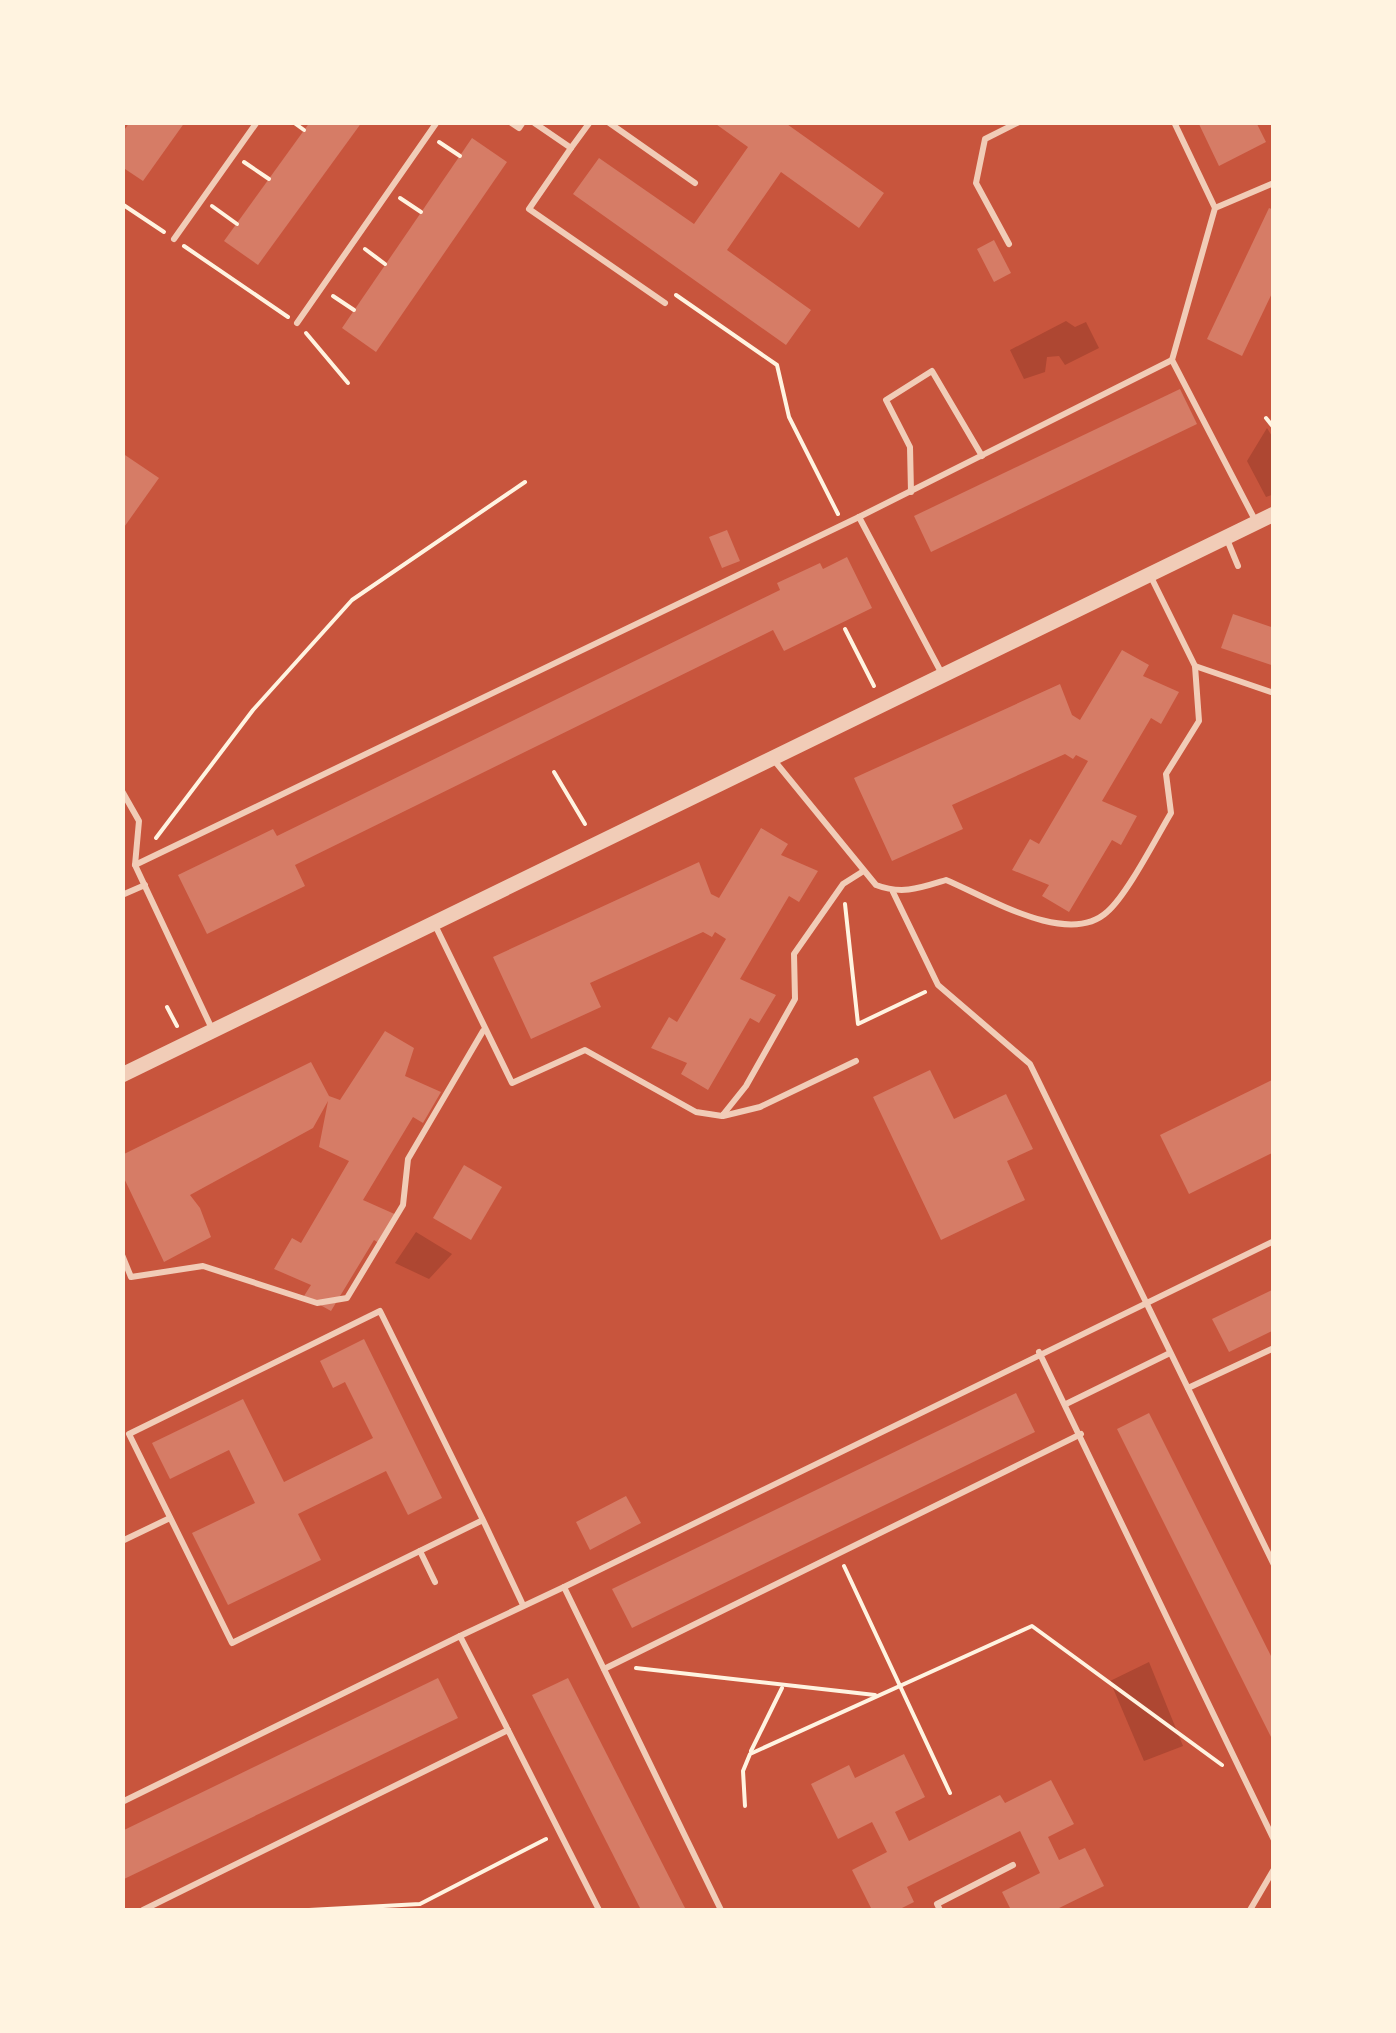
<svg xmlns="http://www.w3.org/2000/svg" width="1396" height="2033" viewBox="0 0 1396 2033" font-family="Spectral,serif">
  <rect width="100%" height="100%" fill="#c8553d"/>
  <g fill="#ae4732">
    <path d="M1066,321L1075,327L1086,322L1099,348L1065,365L1059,356L1047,357L1045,372L1024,379L1010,350Z"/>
    <path d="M1267,428L1273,438L1274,494L1266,497L1247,461Z"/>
    <path d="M416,1232L452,1254L429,1279L395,1263Z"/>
    <path d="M1149,1662L1183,1746L1144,1761L1110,1681Z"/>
  </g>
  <g fill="#d67c66">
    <path d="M130,122H185L143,181L122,167V133Z"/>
    <path d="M310,122H362L258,265L224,241Z"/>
    <path d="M713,122H784L884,193L859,228L781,172L727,250L811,310L786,345L573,194L599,158L694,224L748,147Z"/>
    <path d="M1198,122H1256L1266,142L1219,166Z"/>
    <path d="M472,138L507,162L376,352L342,328Z"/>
    <path d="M1269,208L1274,210V289L1242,356L1207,339Z"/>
    <path d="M994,240L1011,273L994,282L977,249Z"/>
    <path d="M1180,389L1197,424L931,552L914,516Z"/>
    <path d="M122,453L159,478L122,530Z"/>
    <path d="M727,530L740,561L722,568L709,537Z"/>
    <path d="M847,557L872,608L784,651L773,630L295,865L305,886L207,934L178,875L273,829L277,836L780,590L777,583L820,563L823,569Z"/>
    <path d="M1233,614L1274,628V666L1221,648Z"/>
    <path d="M1122,650L1149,665L1143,676L1179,692L1161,724L1151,718L1102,801L1137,816L1121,845L1112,840L1069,912L1042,896L1049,885L1012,870L1030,839L1039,844L1088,761L1076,755L1073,759L1065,754L952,805L963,829L892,861L854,778L1060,684L1072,715L1080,720Z"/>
    <path d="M761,828L788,844L781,855L818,871L799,902L789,896L740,979L776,995L759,1023L750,1018L708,1090L681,1074L687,1063L651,1048L669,1017L677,1022L726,939L715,932L712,937L703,932L590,983L601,1007L531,1039L493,957L699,862L711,894L719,898Z"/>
    <path d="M385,1031L414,1048L405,1076L441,1092L423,1123L413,1117L363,1200L399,1216L382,1245L374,1240L331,1311L304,1296L311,1285L274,1269L292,1238L301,1243L349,1161L319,1147L328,1101L313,1128L190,1195L200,1208L211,1237L164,1262L122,1174V1155L311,1062L329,1096L340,1100Z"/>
    <path d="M930,1070L954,1119L1006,1094L1033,1149L1007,1161L1025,1200L941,1240L873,1097Z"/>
    <path d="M1274,1079V1152L1189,1194L1160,1135Z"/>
    <path d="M464,1165L502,1187L471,1240L433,1218Z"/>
    <path d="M1274,1289V1330L1229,1352L1212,1319Z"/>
    <path d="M364,1339L442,1498L408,1515L386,1471L298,1514L321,1560L228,1605L192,1533L255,1503L229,1450L170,1479L152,1443L243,1399L284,1482L373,1438L345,1382L333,1388L320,1361Z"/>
    <path d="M1016,1393L1035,1432L632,1628L612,1589Z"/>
    <path d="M1149,1413L1274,1662V1743L1117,1429Z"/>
    <path d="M626,1496L641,1523L590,1550L576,1522Z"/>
    <path d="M438,1678L458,1718L122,1880V1831Z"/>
    <path d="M568,1678L686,1910H641L532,1695Z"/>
    <path d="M904,1754L925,1797L895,1812L909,1841L1000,1795L1005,1803L1051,1780L1074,1824L1048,1837L1059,1860L1085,1848L1104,1886L1055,1910H1011L1002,1892L1040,1873L1020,1831L907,1887L914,1902L898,1910H872L852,1870L887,1852L872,1822L838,1839L811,1784L849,1765L855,1778Z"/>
  </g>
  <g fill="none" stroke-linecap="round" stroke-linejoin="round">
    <g stroke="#fff3e0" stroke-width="4">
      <path d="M293,122L304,130"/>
      <path d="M439,142L460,156"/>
      <path d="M244,162L269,179"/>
      <path d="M400,198L421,212"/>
      <path d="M122,204L164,232"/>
      <path d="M212,206L237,224"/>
      <path d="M184,246L288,317"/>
      <path d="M365,249L385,264"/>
      <path d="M676,295L777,365L789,417L838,514"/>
      <path d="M333,296L354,310"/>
      <path d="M306,333L348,383"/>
      <path d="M1266,418L1274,428"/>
      <path d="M845,629L874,686"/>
      <path d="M554,772L585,824"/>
      <path d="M156,838L253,710L352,600L525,482"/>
      <path d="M845,904L858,1024L925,992"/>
      <path d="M167,1007L177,1026"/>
      <path d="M844,1566L950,1793"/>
      <path d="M636,1668L875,1695"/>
      <path d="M751,1751L782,1688"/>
      <path d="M745,1806L743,1771L750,1754L1032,1626L1222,1765"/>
      <path d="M309,1910L420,1904L546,1839"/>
    </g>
    <g stroke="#f1ccb7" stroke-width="6">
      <path d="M510,122L519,128L523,122"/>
      <path d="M533,122L571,148L590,122"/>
      <path d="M608,122L695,183"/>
      <path d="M1174,122L1215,208"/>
      <path d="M571,148L529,209L665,303"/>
      <path d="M174,239L257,122"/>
      <path d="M1009,244L976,183L985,139L1019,122"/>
      <path d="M297,323L437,122"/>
      <path d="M911,492L910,447L886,400L932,371L982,456"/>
      <path d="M859,517L942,674"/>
      <path d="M1255,520L1172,360L1215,208L1274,183"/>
      <path d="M1226,537L1238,566"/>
      <path d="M1195,666L1274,693"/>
      <path d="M773,759L876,885C902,895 920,888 946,880C985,896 1068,948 1107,912C1127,895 1156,838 1171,813L1166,774L1199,721L1195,666L1151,577"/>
      <path d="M122,791L139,821L135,865L213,1031"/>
      <path d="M135,865L859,517L1172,360"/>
      <path d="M893,892L938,985L1030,1064L1274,1565"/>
      <path d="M122,895L145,885"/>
      <path d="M434,923L512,1083L585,1050L696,1112L722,1116L746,1086L795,999L794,954L843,884L862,872"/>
      <path d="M723,1116L760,1107L856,1061"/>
      <path d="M122,1255L131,1277L203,1266L317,1303L347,1298L403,1205L408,1159L483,1031"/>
      <path d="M1039,1352L1274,1840"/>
      <path d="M1188,1388L1274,1348"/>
      <path d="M1066,1404L1170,1353"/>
      <path d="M483,1520L232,1643L129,1434L380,1311L483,1520L523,1605"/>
      <path d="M122,1541L170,1518"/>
      <path d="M420,1551L435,1582"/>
      <path d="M460,1636L564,1587"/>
      <path d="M604,1669L1081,1434"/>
      <path d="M122,1802L460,1636L508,1730"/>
      <path d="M143,1910L508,1730L599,1910"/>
      <path d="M721,1910L564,1587L1274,1241"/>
      <path d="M940,1910L937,1904L1013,1865"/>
      <path d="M1250,1910L1274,1869"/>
    </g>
    <path stroke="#f1ccb7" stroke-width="15" d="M122,1075L1274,514"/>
  </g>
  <rect width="1396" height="2033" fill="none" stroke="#fff3e0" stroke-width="250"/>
</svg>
